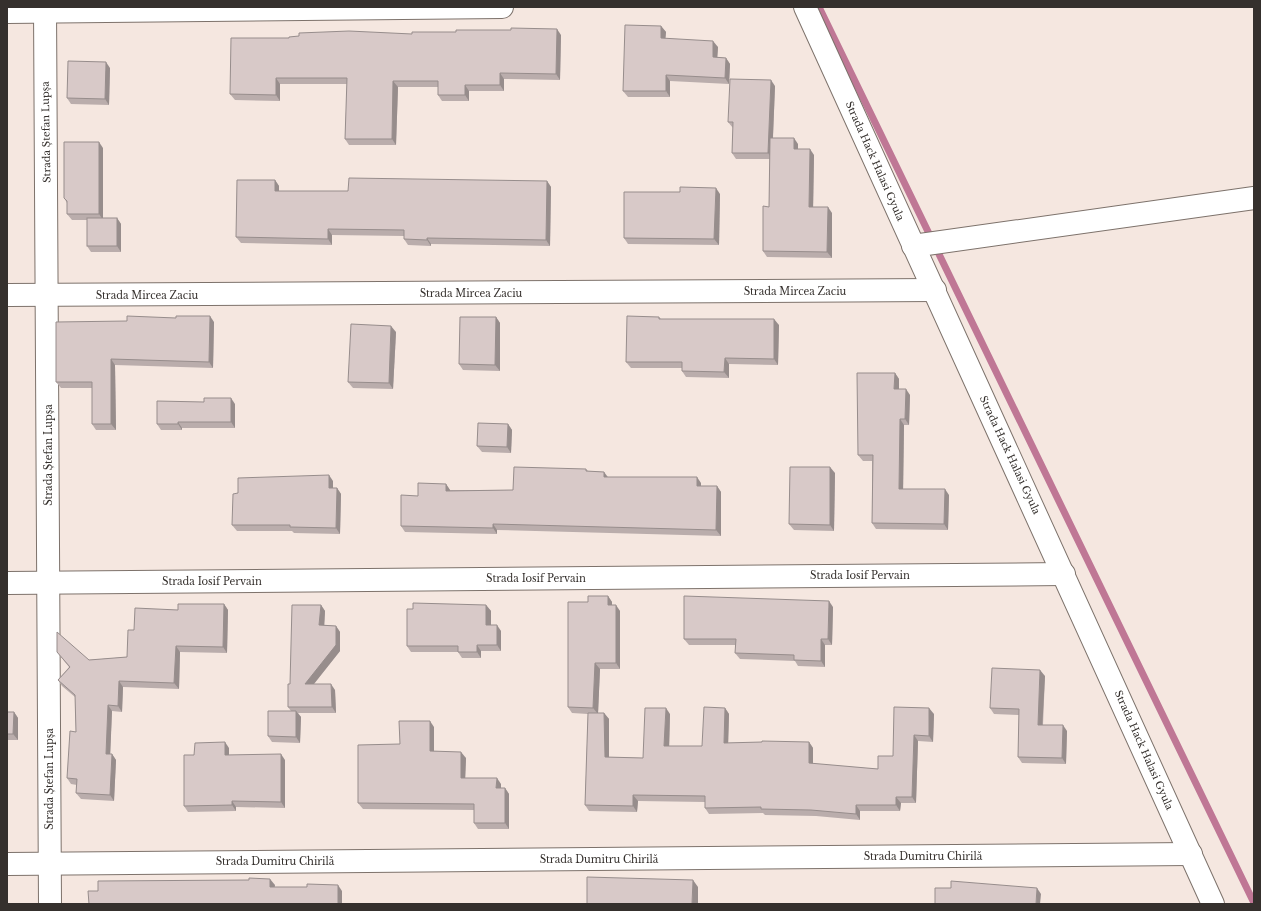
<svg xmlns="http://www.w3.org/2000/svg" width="1261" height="911" viewBox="0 0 1261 911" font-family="'Libre Baskerville',serif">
  <rect width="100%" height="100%" fill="#f5e7e0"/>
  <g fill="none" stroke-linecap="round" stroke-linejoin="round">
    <path stroke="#bf7795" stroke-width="7" d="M819,7L1254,903"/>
    <defs>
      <g id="minor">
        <path d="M45,7L50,904"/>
        <path d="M7,12L502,7"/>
        <path d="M913,246L1254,198"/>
        <path d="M7,295L935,290"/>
        <path d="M7,583L1064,574"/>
        <path d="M7,864L1191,854"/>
      </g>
      <path id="tertiary" d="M805,7L1213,904"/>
    </defs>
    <use href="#minor" stroke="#7d726b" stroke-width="24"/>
    <use href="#tertiary" stroke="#7d726b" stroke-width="24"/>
    <use href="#minor" stroke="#fff" stroke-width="22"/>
    <use href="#tertiary" stroke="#fff" stroke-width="22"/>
  </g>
  <g fill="#baadac">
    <path d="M661,26L666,32L665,39L718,47L717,57L726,58L730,64L729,84L670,81V97H628L623,91Z"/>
    <path d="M412,34L561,35L560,80L504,79V91H469V101H442L438,95V87H398L396,145H349L345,139L347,84H280V101L235,100L230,94L289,38Z"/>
    <path d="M110,68L109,105L71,104L67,98Z"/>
    <path d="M775,86L773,138L798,144V149L814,155L813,207L832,213V258L767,257L763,251L769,207L770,159H736L732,153L733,128L728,122Z"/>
    <path d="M103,148V218H117L121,224V252H91L87,246V220H72L67,214V203L64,198Z"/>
    <path d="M275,180L279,186V191H348L547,181L551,187L550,246L431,244V246L408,245L404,239V236L332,235V245L241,243L236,237Z"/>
    <path d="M720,194L719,245L628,244L624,238Z"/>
    <path d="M496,317L500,323V371L463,370L459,364Z"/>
    <path d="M659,317L661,319L779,325L778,365L729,364V378L686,377L682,371V368H631L626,362Z"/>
    <path d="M56,322H214L213,368L115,365L116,430H96L92,424V388H61L56,382Z"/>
    <path d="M396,332L393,389L353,388L348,382Z"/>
    <path d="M895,373L899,379V389L910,395L909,425H904L903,489L949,495L948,530L876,529L872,523V461H863L858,455Z"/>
    <path d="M235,404V428H182V430H161L157,424Z"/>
    <path d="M508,424L512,430L511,453L482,452L477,446Z"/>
    <path d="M586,469L588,471L604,472L608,477L701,483V486H717L721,492V536L497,530V534L405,532L401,526L418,496L446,484L450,490H513Z"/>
    <path d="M835,473L834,531L794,530L789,524Z"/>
    <path d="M333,481V488H337L341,494L340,534L294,533L292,531H237L232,525L238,493Z"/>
    <path d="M608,596L612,602V605L620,611V669H600L598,713H604L609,719V757L643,758L670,714L669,746H702L725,708L729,714L728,743L809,742L813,748V764L878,769L893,756L934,714L933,742L918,741L916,803H901L900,811H860V820L816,816L765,815L763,813L709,814L705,808V802L638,801L637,812L589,811L585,805L588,714L572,713L568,707L588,602Z"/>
    <path d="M224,604L228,610L227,653L180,652L179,689L123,687L122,712L112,711L110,754H112L116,760L114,801L81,799L76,793L77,785L71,784L67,778L76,732L75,697L62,686L58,680L69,667L57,652L89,660L127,657L134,630L178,610Z"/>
    <path d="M321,605L325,611L324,625L336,626L340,632V651L314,684L335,690L336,713H298L301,717L300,743L272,742L268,736L291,711L288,707L290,684Z"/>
    <path d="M486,605L491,611V625L501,631V651H481V658H462L458,652H411L407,646L413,609Z"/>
    <path d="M833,607L832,645H825V667L798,666L795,661L740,659L735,653L736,645H689L684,639Z"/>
    <path d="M1045,676L1043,725L1067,731L1066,764L1022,763L1018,757L1019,715L994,714L990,708Z"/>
    <path d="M7,712H14L18,718V740H7Z"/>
    <path d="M434,727V751L466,758L465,778L501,784V788H505L509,794V829H478L474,823V810L363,809L358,803L400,744Z"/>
    <path d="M229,748V755L285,760V808L236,807V811L188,812L184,806L194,755Z"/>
  </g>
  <g fill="#978d8c">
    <path d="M661,26L666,32L665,44L661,38Z"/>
    <path d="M557,29L561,35L560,80L556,74Z"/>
    <path d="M713,41L718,47L717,63L713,57Z"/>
    <path d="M726,58L730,64L729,84L725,78Z"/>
    <path d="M106,62L110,68L109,105L105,99Z"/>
    <path d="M500,73L504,79V91L500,85Z"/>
    <path d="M666,75L670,81V97L666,91Z"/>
    <path d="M276,78L280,84V101L276,95Z"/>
    <path d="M771,80L775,86L772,159L768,153Z"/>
    <path d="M393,81L398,87L396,145L392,139Z"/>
    <path d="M465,85L469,91V101L465,95Z"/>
    <path d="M794,138L798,144V155L794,149Z"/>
    <path d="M99,142L103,148V220L99,214Z"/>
    <path d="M810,149L814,155L813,213L809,207Z"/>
    <path d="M275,180L279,186V197L275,191Z"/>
    <path d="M547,181L551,187L550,246L546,240Z"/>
    <path d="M716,188L720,194L719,245L714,239Z"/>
    <path d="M828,207L832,213V258L827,252Z"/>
    <path d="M117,218L121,224V252L117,246Z"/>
    <path d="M328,229L332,235V245L328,239Z"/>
    <path d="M427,238L431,244V246L427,240Z"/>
    <path d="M210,316L214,322L213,368L209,362Z"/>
    <path d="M496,317L500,323V371L495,365Z"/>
    <path d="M774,319L779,325L778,365L774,359Z"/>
    <path d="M391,326L396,332L393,389L389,383Z"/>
    <path d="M725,358L729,364V378L724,372Z"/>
    <path d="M111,359L115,365L116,430L111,424Z"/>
    <path d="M895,373L899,379V395L894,389Z"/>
    <path d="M906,389L910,395L909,425L905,419Z"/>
    <path d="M231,398L235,404V428L231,422Z"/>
    <path d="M900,419L904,425L903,495L899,489Z"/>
    <path d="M178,422L182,428V430L178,424Z"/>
    <path d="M508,424L512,430L511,453L507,447Z"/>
    <path d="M830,467L835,473L834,531L830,525Z"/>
    <path d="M604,472L608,478L604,477Z"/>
    <path d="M329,475L333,481V494L329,488Z"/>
    <path d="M697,477L701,483V492L697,486Z"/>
    <path d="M446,484L450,490V497L446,491Z"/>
    <path d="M717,486L721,492V536L716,530Z"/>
    <path d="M337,488L341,494L340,534L336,528Z"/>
    <path d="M945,489L949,495L948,530L944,524Z"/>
    <path d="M493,524L497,530V534L493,528Z"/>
    <path d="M608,596L612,602V611L608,605Z"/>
    <path d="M829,601L833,607L832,645L828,639Z"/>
    <path d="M224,604L228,610L227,653L223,647Z"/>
    <path d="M321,605L325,611L324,631L319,625Z"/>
    <path d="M486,605L491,611V631L486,625Z"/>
    <path d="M616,605L620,611V669L616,663Z"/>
    <path d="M497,625L501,631V651L497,645Z"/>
    <path d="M336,626L340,632V651L309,690L305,684Z"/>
    <path d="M821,639L825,645V667L821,661Z"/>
    <path d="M477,645L481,651V658L477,652Z"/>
    <path d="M176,646L180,652L179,689L174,683Z"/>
    <path d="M595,663L600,669L598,714L593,708Z"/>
    <path d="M1040,670L1045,676L1042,731L1038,725Z"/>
    <path d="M119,681L123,687L122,712L118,706Z"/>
    <path d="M331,684L335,690L336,713L332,707Z"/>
    <path d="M108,705L112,711L110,760L106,754Z"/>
    <path d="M666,708L670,714L669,752L664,746Z"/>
    <path d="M725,708L729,714L728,749L724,743Z"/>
    <path d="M929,708L934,714L933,742L929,736Z"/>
    <path d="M296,711L301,717L300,743L296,737Z"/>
    <path d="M14,712L18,718V740L13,734Z"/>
    <path d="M604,713L609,719V763L605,757Z"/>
    <path d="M430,721L434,727V757L430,751Z"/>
    <path d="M1063,725L1067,731L1066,764L1062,758Z"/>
    <path d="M914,735L918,741L916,803L912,797Z"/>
    <path d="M225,742L229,748V761L225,755Z"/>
    <path d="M809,742L813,748V769L809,763Z"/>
    <path d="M461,752L466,758L465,784L461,778Z"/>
    <path d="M112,754L116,760L114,801L110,795Z"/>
    <path d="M281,754L285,760V808L281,802Z"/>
    <path d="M497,778L501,784V794L496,788Z"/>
    <path d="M505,788L509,794V829L505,823Z"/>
    <path d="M633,795L638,801L637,812L633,806Z"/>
    <path d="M896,797L901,803L900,811L896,805Z"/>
    <path d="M232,801L236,807V811L232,805Z"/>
    <path d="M856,805L860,811V820L856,814Z"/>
    <path d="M270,879L275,885L274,893L270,887Z"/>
    <path d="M693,880L698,887V904H692Z"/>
    <path d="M338,885L342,891V904H338Z"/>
    <path d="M1037,888L1041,894L1040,904H1036Z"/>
  </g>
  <g fill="#d8c9c8" stroke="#978d8c">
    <path d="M625,25L661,26V38L713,41V57L726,58L725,78L666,75V91H623Z"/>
    <path d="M511,28L557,29L556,74L500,73V85H465V95H438V81H393L392,139H345L347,78H276V95L230,94L231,38H289V37L299,36V33L349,31L412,34V32H456V30H511Z"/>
    <path d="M68,61L106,62L105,99L67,98Z"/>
    <path d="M730,79L771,80L768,153H732L733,122H728Z"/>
    <path d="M770,138H794V149H810L809,207H828L827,252L763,251V206L769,207Z"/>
    <path d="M64,142H99V214H67V201L64,198Z"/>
    <path d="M349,178L547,181L546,240L427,238V240L404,239V230L328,229V239L236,237L237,180H275V191H348Z"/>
    <path d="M680,187L716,188L714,239L624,238V192H680Z"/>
    <rect x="87" y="218" width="30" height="28"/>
    <path d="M127,316L176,318V316H210L209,362L111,359V424H92V382H56V322L127,321Z"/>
    <path d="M627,316L659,317V319H774V359L725,358L724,372L682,371V362H626Z"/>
    <path d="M460,317H496L495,365L459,364Z"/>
    <path d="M351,324L391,326L389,383L348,382Z"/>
    <path d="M857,373H895L894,389H906L905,419H900L899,489H945L944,524L872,523L873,455H858Z"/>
    <path d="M204,398H231V422H178V424H157V401L204,402Z"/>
    <path d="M478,423L508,424L507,447L477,446Z"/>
    <path d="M514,467L586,469V471L604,472V477H697V486H717L716,530L493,524V528L401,526V495L418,496V483L446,484V491L513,490Z"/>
    <path d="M790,467H830V525L789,524Z"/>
    <path d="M329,475V488H337L336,528L290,527V525H232L233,494L238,493V478Z"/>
    <path d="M588,596H608V605H616V663H595L593,708L568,707V602H588Z"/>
    <path d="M684,596L829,601L828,639H821V661L794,660V655L735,653L736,639H684Z"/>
    <path d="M413,603L486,605V625H497V645H477V652H458V646H407V609H413Z"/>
    <path d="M178,604H224L223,647L176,646L174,683L119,681L118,706L108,705L106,754H112L110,795L76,793L77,779L67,778L70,731L76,732L75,695L58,680L70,667L57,652V632L89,660L127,657L128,630H134L135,608L178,610Z"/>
    <path d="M292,605H321L319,625L336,626V645L305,684H331L332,707H288V684H290Z"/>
    <path d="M992,668L1040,670L1038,725H1063L1062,758L1018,757L1019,709L990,708Z"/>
    <path d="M704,707L725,708L724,743L762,742V741L809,742V763L878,769V756H893L894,707L929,708V736L914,735L912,797H896V805H856V814L811,810L761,809V807L705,808V796L633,795V806L585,805L588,713H604L605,757L643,758L645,708H666L664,746H702Z"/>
    <path d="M268,711H296V737L268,736Z"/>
    <path d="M7,712H14L13,734H7Z"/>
    <path d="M399,721H430V751L461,752V778H497L496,788H505V823H474V804L358,803V745L400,744Z"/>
    <path d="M225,742V755L281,754V802L232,801V805L184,806V755H194L195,743Z"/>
    <path d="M587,877L693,880L692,904H587Z"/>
    <path d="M249,878L270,879V887H307V884L338,885V904H89L88,891H98V881L249,880Z"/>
    <path d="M951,881L1037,888L1036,904H935V888H951Z"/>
  </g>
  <g text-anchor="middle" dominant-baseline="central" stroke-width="3" stroke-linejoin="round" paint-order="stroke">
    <g font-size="10" fill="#35302d" stroke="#fff">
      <text transform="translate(46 132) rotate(-91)">Strada Ștefan Lupșa</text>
      <text transform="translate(875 161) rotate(66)">Strada Hack Halasi Gyula</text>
      <text x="795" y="291">Strada Mircea Zaciu</text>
      <text x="471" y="293">Strada Mircea Zaciu</text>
      <text x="147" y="295">Strada Mircea Zaciu</text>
      <text transform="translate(48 455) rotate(-90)">Strada Ștefan Lupșa</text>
      <text transform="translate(1010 455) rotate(65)">Strada Hack Halasi Gyula</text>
      <text x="860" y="575">Strada Iosif Pervain</text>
      <text x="536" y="578">Strada Iosif Pervain</text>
      <text x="212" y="581">Strada Iosif Pervain</text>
      <text transform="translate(1144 750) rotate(66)">Strada Hack Halasi Gyula</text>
      <text transform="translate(49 779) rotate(-90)">Strada Ștefan Lupșa</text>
      <text x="923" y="856">Strada Dumitru Chirilă</text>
      <text x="599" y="859">Strada Dumitru Chirilă</text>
      <text x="275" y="861">Strada Dumitru Chirilă</text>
    </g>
  </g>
  <rect width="1261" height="911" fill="none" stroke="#35302d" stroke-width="16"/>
</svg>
